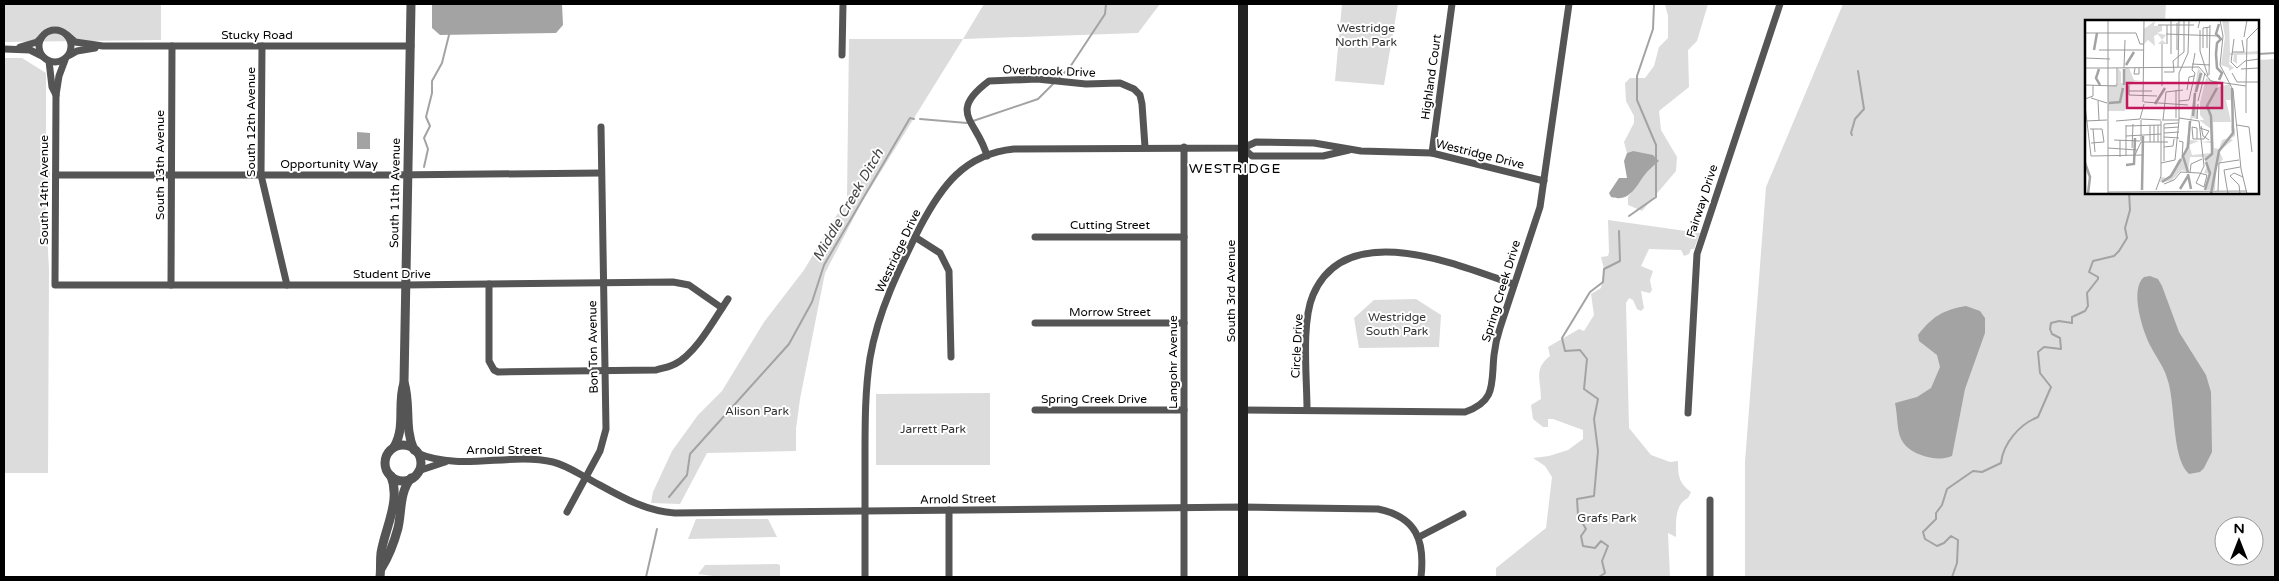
<svg xmlns="http://www.w3.org/2000/svg" width="2279" height="581" viewBox="0 0 2279 581" font-family="'Varela Round',sans-serif">
  <rect width="100%" height="100%" fill="#fff"/>
  <g fill="#dcdcdc" fill-rule="evenodd">
    <path d="M4,4H161V40L4,42Z"/>
    <path d="M984,4H1160L1138,33L963,39L862,202L825,273L800,399L796,429V451L707,453L680,504L651,503L653,492L672,451L698,415L722,391L764,322L804,270L847,198L849,39H963Z"/>
    <path d="M1342,4H1398L1384,85L1335,81Z"/>
    <path d="M1665,4H1708L1697,41L1688,50L1689,87L1659,111L1661,130L1677,157L1676,171L1642,211L1628,205V197L1646,173L1633,151L1627,153L1624,142L1634,123V116L1626,101L1625,83L1630,78H1645L1654,66L1659,47L1668,38V16Z"/>
    <path d="M1843,4H2166L2165,21H2086V192H2258V60L2275,59V577H1745V462L1766,187ZM2224,526H2254V556H2224Z"/>
    <path d="M4,58H22L46,73V154C51,164 52,183 45,192L49,270L48,473H4Z"/>
    <path d="M1608,220L1700,233L1694,249H1691L1689,254L1684,256L1681,250L1649,249L1641,266L1653,271L1650,280L1652,290L1650,293L1641,291L1644,308L1641,311L1637,309L1633,300L1629,298L1626,303L1629,428L1651,455L1670,462L1678,461C1678,476 1679,483 1691,492L1688,498C1674,505 1676,523 1676,537L1668,533L1670,577H1496V568L1546,528L1552,477L1545,466L1533,458L1549,456L1568,450L1583,439V430L1553,419H1548V427H1543L1533,419L1531,405L1541,399C1541,380 1533,369 1550,356L1548,347L1579,329L1584,331L1594,315L1591,294L1601,288L1604,269L1601,257L1608,256L1609,252Z"/>
    <path d="M1416,299L1441,315L1439,347L1359,348L1354,318L1374,300Z"/>
    <path d="M990,393V465H876V394Z"/>
    <path d="M696,519H768L777,537L688,539Z"/>
    <path d="M777,564L780,565V577H720L698,574L705,565Z"/>
  </g>
  <g fill="#a3a3a3">
    <path d="M432,4H562L563,25L556,33L440,35L432,28Z"/>
    <path d="M357,132L370,133V149H357Z"/>
    <path d="M1633,151L1653,155L1659,161C1655,164 1651,168 1647,172C1636,185 1631,203 1611,197L1609,193L1619,178H1627L1624,161L1627,153Z"/>
    <path d="M2150,276L2158,279L2162,286L2179,332L2206,375L2211,392L2212,452L2204,468L2200,472L2189,474C2171,458 2176,402 2167,378C2164,367 2156,357 2151,347C2143,333 2129,289 2144,277Z"/>
    <path d="M1966,306L1980,311L1985,318V333L1965,389L1952,456C1941,460 1932,459 1921,455C1893,444 1900,428 1895,403L1917,397L1931,388L1940,367L1937,355L1919,341L1918,335C1933,316 1943,310 1966,306Z"/>
  </g>
  <g fill="none" stroke-linecap="round" stroke-linejoin="round">
    <g stroke="#a3a3a3" stroke-width="2">
      <path d="M2258,54L2275,53"/>
      <path d="M1058,79L1070,67L1105,14L1106,4"/>
      <path d="M920,119L967,123"/>
      <path d="M973,121L1038,99L1053,84"/>
      <path d="M1852,135L1851,133L1855,119L1864,109L1858,71"/>
      <path d="M424,167L428,149L424,138L430,126L426,117L432,93V81L442,63L449,35"/>
      <path d="M1629,216L1656,197V145L1637,100V76L1653,29L1654,4"/>
      <path d="M669,497L687,475L690,454L789,344L812,302L824,265L910,118L914,119"/>
      <path d="M646,577L657,529"/>
      <path d="M1599,577L1605,573L1602,561L1608,546L1601,541L1595,548L1583,546L1581,536L1586,529L1578,515L1577,499L1594,496L1598,451L1594,419L1598,399L1584,389L1587,359L1580,350L1565,351L1562,338L1590,292L1603,282L1604,269L1620,261L1619,231"/>
      <path d="M1952,577L1957,563L1958,540L1951,536L1944,543L1937,546L1925,539L1923,532L1936,519V513L1942,505L1947,489L1973,471L1982,472L2001,463C2003,443 2020,424 2038,417L2051,387L2040,373L2038,352L2044,347L2061,349L2060,338L2052,334L2050,329L2051,323L2059,321L2072,323V317L2085,311L2088,306L2087,293L2098,279V277L2089,272L2093,261L2114,256L2119,251L2127,238L2125,228L2130,210L2129,192"/>
    </g>
    <g stroke="#555" stroke-width="7">
      <circle cx="55" cy="46" r="16"/>
      <path d="M67,35L75,42L103,46H411"/>
      <path d="M262,46L261,175L287,285"/>
      <path d="M20,47L37,42L41,38"/>
      <path d="M4,49L30,50L42,56"/>
      <path d="M70,55L77,51L95,48"/>
      <path d="M842,55L843,4"/>
      <path d="M65,60L59,76L56,95L55,285H405L673,282L689,285L722,308"/>
      <path d="M49,61L52,87L56,95"/>
      <path d="M1243,148L1252,156H1323L1349,150"/>
      <path d="M1432,153L1452,4"/>
      <path d="M987,156C978,121 946,113 989,81L1037,79L1086,84L1120,83L1134,89L1140,95L1142,104L1145,147"/>
      <path d="M56,175H392L601,173"/>
      <path d="M915,237L940,253L949,271L951,357"/>
      <path d="M1035,237H1184"/>
      <path d="M489,284V361L494,370L498,372L656,370C662,368 670,367 675,364C696,354 715,318 728,299"/>
      <path d="M171,285L172,46"/>
      <path d="M1035,323H1184"/>
      <path d="M1307,409C1307,378 1301,323 1313,295C1346,217 1458,265 1513,284"/>
      <path d="M1035,410H1184"/>
      <path d="M1243,410L1465,412C1497,401 1491,383 1494,355C1495,346 1497,337 1500,328L1540,207L1569,4"/>
      <path d="M1688,413L1697,254L1780,4"/>
      <path d="M417,453C461,472 509,452 553,462C565,465 576,472 587,478C615,493 642,511 675,513L1243,507L1378,509C1417,517 1425,541 1421,577"/>
      <path d="M418,471L445,462"/>
      <path d="M567,512L600,451L606,429L601,127"/>
      <path d="M1419,537L1463,514"/>
      <path d="M865,577C865,537 865,496 865,456C865,424 865,390 870,358C878,311 899,269 920,227C941,187 964,154 1014,149L1243,148L1256,142L1314,143L1361,151L1432,153L1544,181"/>
      <path d="M949,577V510"/>
      <path d="M1184,577V147"/>
      <path d="M1710,577V500"/>
    </g>
    <g stroke="#555" stroke-width="9">
      <path d="M411,4L404,382C411,405 404,428 414,450"/>
      <circle cx="403" cy="463" r="18"/>
      <path d="M394,447C406,427 397,404 404,383"/>
      <path d="M381,569C389,556 394,543 398,528C402,511 399,493 411,478"/>
      <path d="M380,577C381,569 380,562 381,553C385,528 401,501 391,476"/>
    </g>
    <path stroke="#222" stroke-width="10" d="M1243,4V577"/>
  </g>
  <g text-anchor="middle" dominant-baseline="central" stroke-width="4" stroke-linejoin="round" paint-order="stroke">
    <g font-size="12" fill="#333" stroke="#fff">
      <text x="1366" y="28">Westridge<tspan x="1366" dy="14">North Park</tspan></text>
      <text x="1397" y="317">Westridge<tspan x="1397" dy="14">South Park</tspan></text>
      <text x="757" y="411">Alison Park</text>
      <text x="933" y="429">Jarrett Park</text>
      <text x="1607" y="518">Grafs Park</text>
    </g>
    <g font-size="12" fill="#000" stroke="#fff">
      <text x="257" y="35">Stucky Road</text>
      <text transform="translate(1049 71) rotate(2)">Overbrook Drive</text>
      <text transform="translate(1431 77) rotate(-82)">Highland Court</text>
      <text transform="translate(251 122) rotate(-90)">South 12th Avenue</text>
      <text transform="translate(1480 154) rotate(14)">Westridge Drive</text>
      <text x="329" y="164">Opportunity Way</text>
      <text transform="translate(160 165) rotate(-90)">South 13th Avenue</text>
      <text transform="translate(44 190) rotate(-90)">South 14th Avenue</text>
      <text transform="translate(395 193) rotate(-89)">South 11th Avenue</text>
      <text transform="translate(1702 201) rotate(-72)">Fairway Drive</text>
      <text x="1110" y="225">Cutting Street</text>
      <text transform="translate(898 251) rotate(-65)">Westridge Drive</text>
      <text x="392" y="274">Student Drive</text>
      <text transform="translate(1231 291) rotate(-90)">South 3rd Avenue</text>
      <text transform="translate(1501 291) rotate(-73)">Spring Creek Drive</text>
      <text x="1110" y="312">Morrow Street</text>
      <text transform="translate(1297 346) rotate(-87)">Circle Drive</text>
      <text transform="translate(593 347) rotate(-91)">Bon Ton Avenue</text>
      <text transform="translate(1173 362) rotate(-90)">Langohr Avenue</text>
      <text x="1094" y="399">Spring Creek Drive</text>
      <text x="504" y="450">Arnold Street</text>
      <text transform="translate(958 499) rotate(-1)">Arnold Street</text>
    </g>
    <g font-size="14" letter-spacing="1" fill="#000" stroke="#fff">
      <text x="1235" y="168">WESTRIDGE</text>
    </g>
    <g font-size="14" font-style="italic" fill="#444" stroke="#fff">
      <text transform="translate(848 205) rotate(-60)">Middle Creek Ditch</text>
    </g>
  </g>
  <g transform="translate(2085 20)">
    <rect width="174" height="174" fill="#fff"/>
    <path d="M137,0H144L145,33L174,31V34L152,35V44L148,41L149,35H145L144,44L149,48L144,51V48L136,45L140,17ZM70,1L69,6L77,5V11L72,13L81,15L77,20L81,23V19V24H73L77,20L73,14L69,16L70,26L63,20L59,24V9ZM33,48L36,52V63H40V48H44L49,60L57,61H49L44,67L40,91H23V66L33,64ZM113,48L118,54L110,77L113,99L107,98L105,107V120L114,121L104,125L107,135L126,133V123L115,122L127,121L126,109L114,100H119L115,95V83L121,58L133,63V67L145,64L148,82V89L146,80H141L146,102H128L129,128L134,129L137,120L147,117L146,105L150,109V116L145,119L148,120L134,131L138,139L131,148L130,170H120L125,154L119,153L122,146L119,137H105L103,152L97,150L86,161L75,162L76,157L82,158L89,151L93,140L99,139Z" fill="#dcdcdc"/>
    <path fill="none" stroke="#a3a3a3" stroke-width="2.5" d="M9,30L12,13M41,45L49,32M14,49L11,58L15,65M134,60L137,53L132,48L131,34L132,23L136,19L131,14L134,4M39,65V49M111,72L116,53M24,83L35,82L38,68M70,84L80,68M108,96L110,73M120,140L127,134V127L126,96L122,86L132,68M0,143L5,157L3,174M41,145L49,144L50,118M103,152L98,136L103,127L105,101M103,154L106,169M77,162L86,156L96,139M95,169L103,156M57,170L58,116M120,170L125,153L121,142M126,174L134,131L148,113L147,68"/>
    <path fill="none" stroke="#999" stroke-width="1" d="M23,0V174M59,0H115L113,8M86,0V34M135,0L138,16L135,45L148,70L156,149L162,174M73,5H109M122,7V28M115,10V31L123,56M0,13H51L55,24H59M81,14L135,16M159,17L162,0M149,19L146,42L152,48M77,24V66M82,24V5M118,28V8L125,7M14,30H59M92,30V3M147,32H159L157,20M0,38L25,39M107,44L125,45M93,47L94,0M0,48H22M22,48L114,47L126,61L161,66M32,48V65M39,48L40,20M50,48L49,54H54V48M152,48L160,41L174,39M156,49L174,48M79,52H89L88,41L99,32V0M147,53L152,62H174M124,55L125,5M0,65L32,66M44,66V75L72,76M161,66L162,19L174,7M102,70L104,57L109,56M44,71H67M6,78L22,83M0,79L8,76V65M13,81L14,100M94,81L104,80L110,53L107,50L110,33M113,81L120,53M58,82L59,0M59,82L103,85M0,85L6,136M161,93V66M91,98V70M94,98L114,101L119,146L111,163L119,167M55,99L59,84M56,99L76,100M112,99L113,84M56,100V121M77,100H94V53L103,33L104,0M78,100L81,72L98,70M0,101L22,100M31,101L55,99M41,105V136M152,105L164,107L167,132M41,106L76,105M116,106L118,116L124,120M79,108L94,107M5,109H17L19,122L6,123M8,109L10,132M79,113L94,112M41,116L76,114M79,117L94,118M112,119V108L107,107L108,119H119L124,111L115,108M29,120L55,121M35,120V137M94,121L98,122L97,139M65,122V105M69,122V105M73,122V105M79,127L88,126L89,119M23,128L52,130M47,128L48,104M50,135L56,122H83M6,136L58,135M79,141V104L93,103M76,143L90,140L94,100M105,153L106,144L117,139M79,164L89,160L96,152L114,153L122,155L119,167M71,170L76,156V101M133,171L134,143L154,140M23,172L162,171M143,174L139,150L155,147M155,174L154,165L145,156L149,153L158,157"/>
    <path fill="#c2185b" fill-opacity="0.15" stroke="#c2185b" stroke-width="2.5" d="M42,63H137V88H42Z"/>
    <rect width="174" height="174" fill="none" stroke="#000" stroke-width="2.5"/>
  </g>
  <rect width="2279" height="581" fill="none" stroke="#000000" stroke-width="10"/>
  <g transform="translate(2239 541)"><circle r="24" fill="#ffffff" stroke="#999999"/>
  <path d="M0-4L9 19L0 12L-9 19Z" fill="#000000"/>
  <text y="-8" font-size="14" font-weight="bold" text-anchor="middle" fill="#000000">N</text>
  </g>
</svg>
